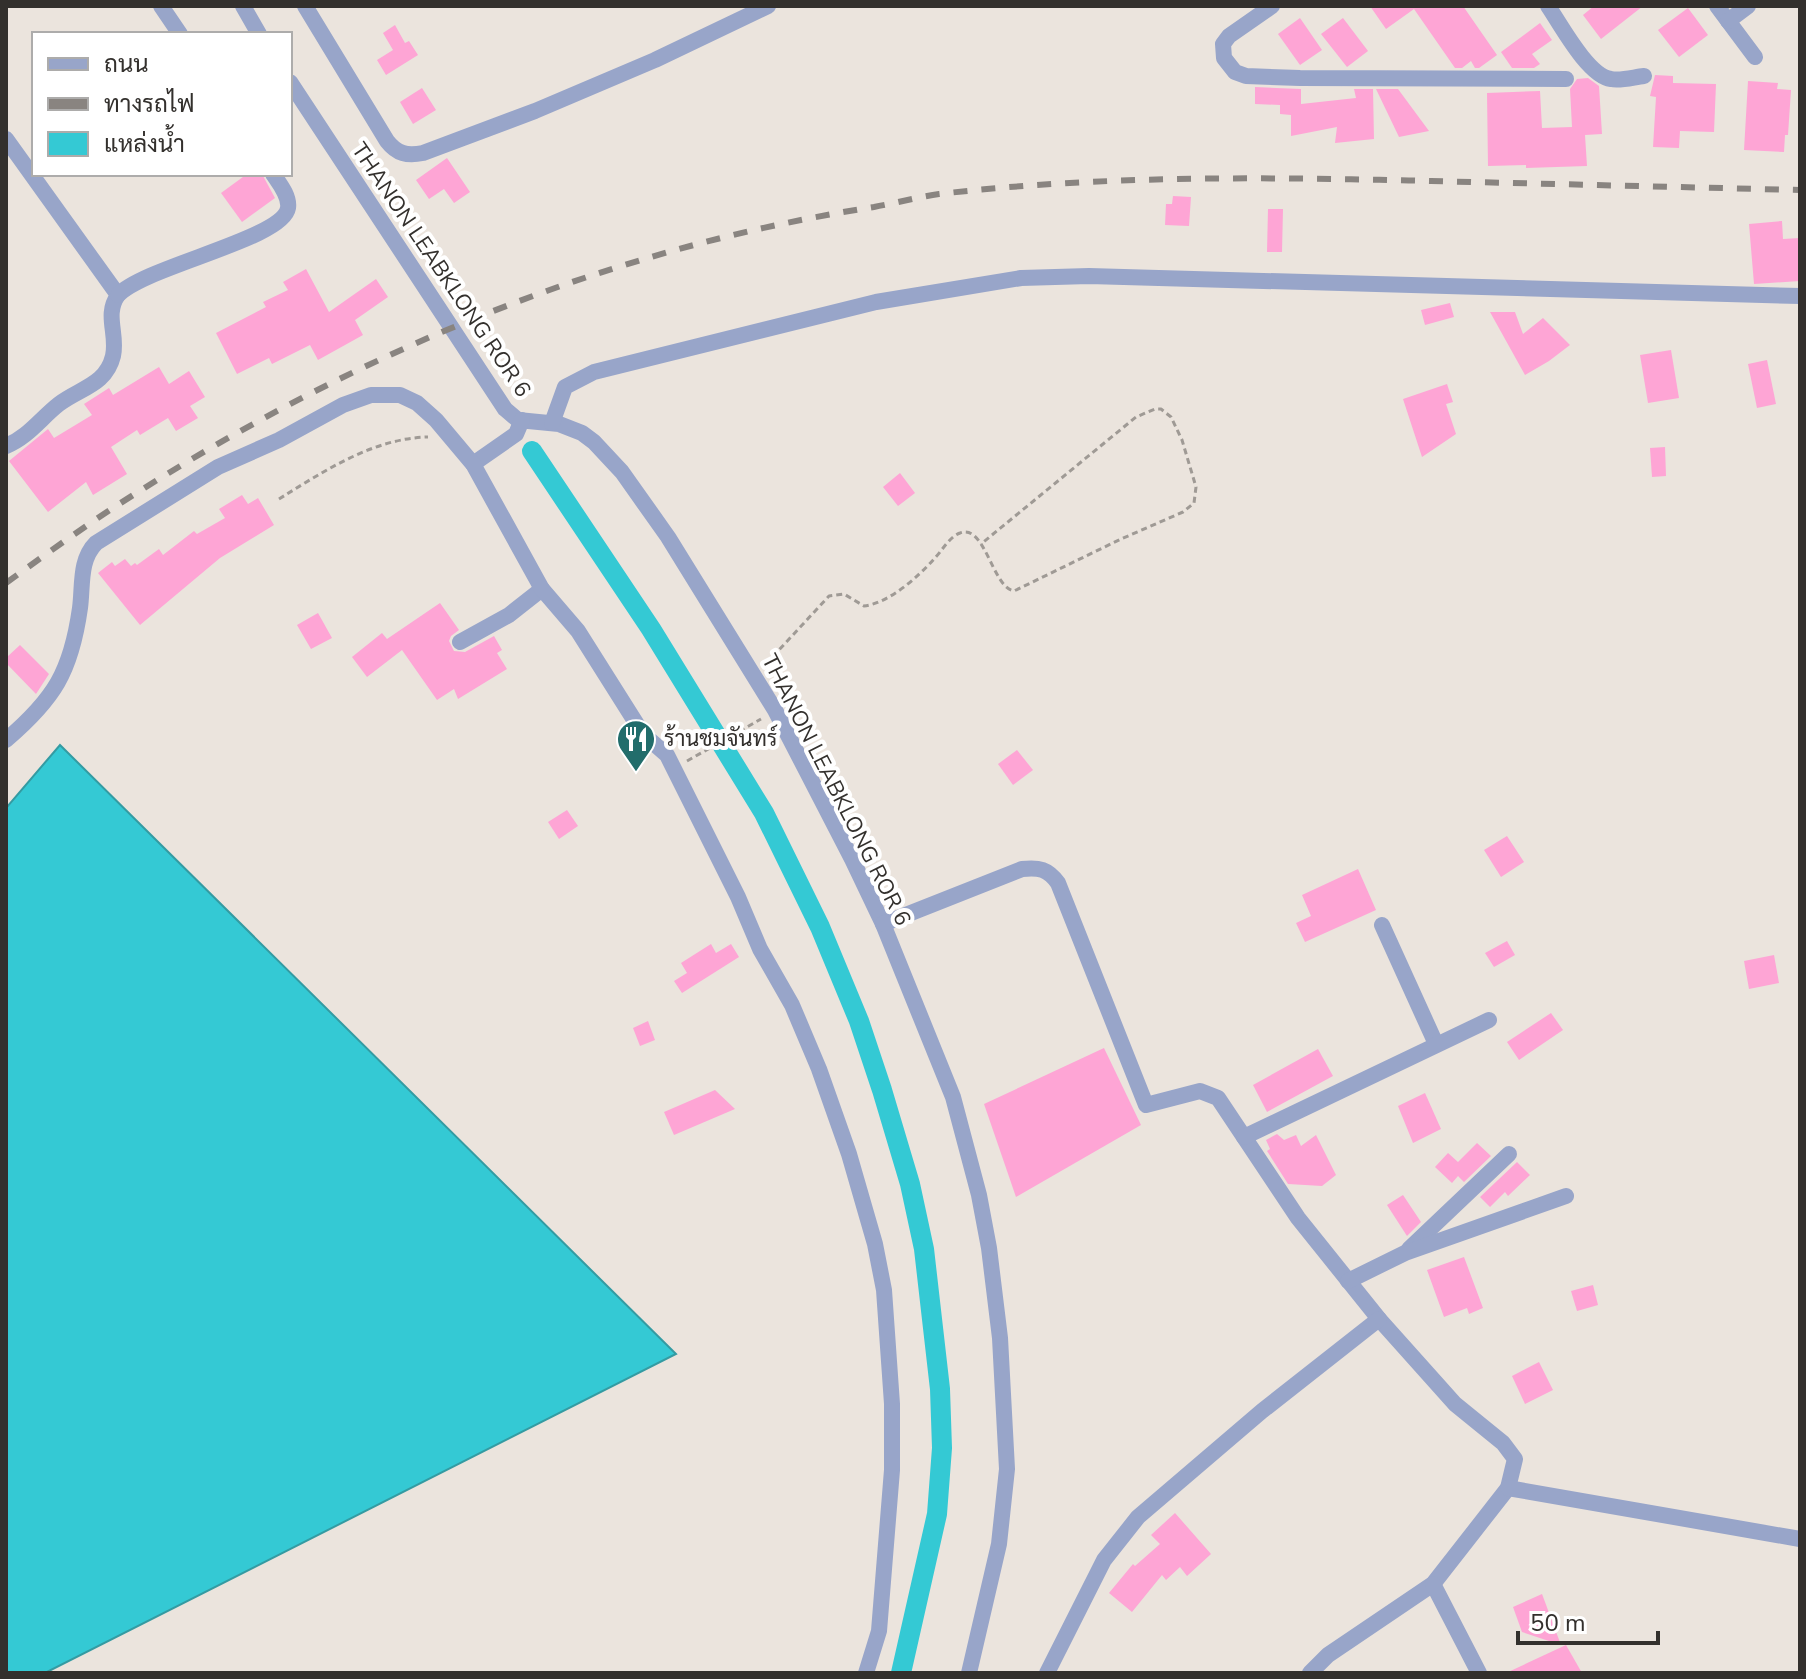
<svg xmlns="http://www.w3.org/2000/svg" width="1806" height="1679" viewBox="0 0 1806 1679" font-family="'Nunito Sans',Sarabun,sans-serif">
  <rect width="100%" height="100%" fill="#ebe4dd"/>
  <path fill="#34c9d4" stroke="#349ba2" stroke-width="2" d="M60,745L676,1354L45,1673H6V808Z"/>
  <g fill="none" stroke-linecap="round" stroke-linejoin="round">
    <path stroke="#34c9d4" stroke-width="20" d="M532,451L651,629L764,813L820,927L859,1021L882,1090L910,1184L924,1249L940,1389L942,1448L937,1514L901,1673"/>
  </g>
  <g fill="#fea5d5">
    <path d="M1370,6H1463L1497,55L1479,68H1475L1471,61L1462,68H1455L1414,9L1386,29Z"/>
    <path d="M1594,6H1643L1601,39L1583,15Z"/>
    <path d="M1688,8L1708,35L1679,57L1658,30Z"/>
    <path d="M1300,18L1322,50L1300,65L1278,34Z"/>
    <path d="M1343,18L1368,51L1347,67L1321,34Z"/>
    <path d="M1540,23L1552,40L1532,54L1540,64L1534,68H1512L1501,52Z"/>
    <path d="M395,25L405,43L409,41L418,55L386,75L377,60L393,50L383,33Z"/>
    <path d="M1655,75L1673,76V83L1716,84L1714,132L1680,131L1679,148L1653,147L1656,97L1650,96Z"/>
    <path d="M1588,78L1599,86L1602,134L1585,135L1587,166L1526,168V165L1488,166L1487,93L1540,91L1542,128L1572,127L1570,89L1577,79Z"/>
    <path d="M1748,81L1778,83L1777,89L1791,90L1788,135H1785L1784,152L1744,150Z"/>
    <path d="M1255,87L1301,89V104L1356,98L1354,89H1373L1374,139L1335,143L1337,127L1291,136V115L1280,114V105L1255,104Z"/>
    <path d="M422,88L436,110L413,124L400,102Z"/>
    <path d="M1376,89H1398L1429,131L1399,137Z"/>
    <path d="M447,158L470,192L454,203L444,189L429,199L416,180Z"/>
    <path d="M247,174H262L275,198L242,222L221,193Z"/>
    <path d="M1173,196L1191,197L1189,226L1165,225L1166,204H1172Z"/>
    <path d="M1268,209H1283L1282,252H1267Z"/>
    <path d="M1782,221L1783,239L1800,238V281L1754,284L1749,224Z"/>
    <path d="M306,269L329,312L376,279L388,297L355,320L363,335L318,360L310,345L272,364L269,358L237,374L216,333L266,307L263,302L288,290L283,282Z"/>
    <path d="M1450,303L1454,317L1425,325L1421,310Z"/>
    <path d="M1490,312H1515L1523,334L1543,318L1570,345L1549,361L1525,375Z"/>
    <path d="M1671,350L1679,398L1648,403L1640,355Z"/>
    <path d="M1767,360L1776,404L1757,408L1748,364Z"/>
    <path d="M159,367L169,384L189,371L205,397L190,406L198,418L176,431L168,418L140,435L137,430L111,447L127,474L93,495L86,482L48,512L9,461L48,429L54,438L92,415L84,404L109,388L113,395Z"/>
    <path d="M1447,384L1453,402L1446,404L1456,434L1422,457L1403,399Z"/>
    <path d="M1665,447L1666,476L1652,477L1650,448Z"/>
    <path d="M900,473L915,493L898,506L883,487Z"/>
    <path d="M242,495L248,504L258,498L274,525L220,558L140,625L98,573L112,562L115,566L125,559L131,566L135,563L137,565L159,549L163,555L194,531L197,534L225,518L219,509Z"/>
    <path d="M440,603L459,630L451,636L449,641L454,651L465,652L494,636L502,650L497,653L507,669L458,699L454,689L437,700L402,650L367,677L352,657L382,633L387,639Z"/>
    <path d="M318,613L332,638L311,649L297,625Z"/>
    <path d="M20,645L49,674L36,694L6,663V658Z"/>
    <path d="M1017,750L1033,770L1013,785L998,764Z"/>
    <path d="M567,810L578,826L559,839L548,822Z"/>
    <path d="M1507,836L1524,862L1501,877L1484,850Z"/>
    <path d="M1358,869L1376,910L1305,942L1296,923L1311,916L1302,895Z"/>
    <path d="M1507,941L1515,955L1494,967L1485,953Z"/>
    <path d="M711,944L716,953L731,944L739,957L682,993L674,981L687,973L681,963Z"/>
    <path d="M1774,955L1779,983L1749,989L1744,961Z"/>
    <path d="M1551,1013L1563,1030L1519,1060L1507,1042Z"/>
    <path d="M648,1021L655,1040L640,1046L633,1028Z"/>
    <path d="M1104,1048L1141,1125L1016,1197L984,1104Z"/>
    <path d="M1318,1049L1333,1076L1267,1112L1253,1085Z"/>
    <path d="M715,1090L735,1109L674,1135L664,1112Z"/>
    <path d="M1425,1093L1441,1129L1413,1143L1398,1106Z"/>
    <path d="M1277,1134L1284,1140L1296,1135L1301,1146L1316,1135L1336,1175L1322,1186L1288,1184L1267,1151L1270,1149L1266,1140Z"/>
    <path d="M1477,1143L1491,1156L1464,1182L1458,1176L1452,1183L1435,1167L1448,1153L1458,1162Z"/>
    <path d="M1517,1162L1530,1175L1508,1196L1505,1192L1490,1207L1480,1197Z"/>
    <path d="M1403,1195L1421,1222L1407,1236L1387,1205Z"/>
    <path d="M1464,1257L1483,1308L1469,1314L1467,1308L1444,1317L1427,1270Z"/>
    <path d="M1593,1285L1598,1305L1577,1311L1571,1291Z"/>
    <path d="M1539,1362L1553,1390L1525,1404L1512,1376Z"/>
    <path d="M1175,1513L1211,1554L1187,1576L1180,1567L1166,1580L1162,1575L1132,1612L1109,1593L1133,1564L1135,1566L1160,1544L1151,1535Z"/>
    <path d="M1542,1594L1561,1645L1522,1632L1513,1607Z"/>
    <path d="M1566,1645L1582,1673H1506Z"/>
  </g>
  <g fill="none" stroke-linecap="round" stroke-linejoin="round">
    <g stroke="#9f9a95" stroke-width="3" stroke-dasharray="6 4" stroke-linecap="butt">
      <path d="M279,499C324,471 374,438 428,437"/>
      <path d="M766,664L829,596L844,594L864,606C889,603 918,577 934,559C942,551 949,537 960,533C985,523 992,587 1014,591L1121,539L1183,512L1194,503L1196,487L1182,440L1171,417L1161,409H1155L1136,417L981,544"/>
      <path d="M687,761L761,719"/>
    </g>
    <g stroke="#98a5c9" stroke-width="16">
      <path d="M161,6L180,34"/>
      <path d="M243,6L259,34"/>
      <path d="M305,6L387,141C397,154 407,156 423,153L535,111L655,60L768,6"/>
      <path d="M1272,6L1229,36L1223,44L1224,58L1235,72L1246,76L1300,78L1566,79"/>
      <path d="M1548,6C1561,25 1588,76 1611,79C1621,81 1634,77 1644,76"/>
      <path d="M1717,6L1755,57"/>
      <path d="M1728,21L1748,6"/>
      <path d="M290,82L505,409L518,420L559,424L582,433L594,442L622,472L668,537L775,710L852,859L883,924L953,1097L979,1195L989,1248L1000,1338L1007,1469L999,1544L969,1673"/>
      <path d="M6,139L118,295C104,315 118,334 113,356C106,385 80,388 59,404C41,418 28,437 6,446"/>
      <path d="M118,295C146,266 283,239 288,208C290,196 279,183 273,174"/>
      <path d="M552,423L565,387L594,372L876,302L1021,278L1089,276L1800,296"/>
      <path d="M473,464L516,434L522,420"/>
      <path d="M460,642L509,615L542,589"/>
      <path d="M6,740C54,699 71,672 80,608C83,586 79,560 96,543L218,467L279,440L343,405L371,395H400L417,403L436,420L473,464L542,589L578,631L643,734L667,755L738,897L760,949L792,1005L819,1069L849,1154L875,1244L884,1290L892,1404V1470L879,1631L866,1673"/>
      <path d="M883,924L1022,869C1039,867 1048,869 1058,883L1146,1105L1200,1091L1218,1098L1298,1218L1379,1319L1455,1404L1503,1443L1515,1459L1508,1488L1433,1584L1328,1655L1310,1673"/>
      <path d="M1382,925L1436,1044"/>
      <path d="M1244,1137L1489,1020"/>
      <path d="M1409,1249L1509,1154"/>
      <path d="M1348,1281L1405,1253L1566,1196"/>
      <path d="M1508,1488L1800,1539"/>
      <path d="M1433,1584L1479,1673"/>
      <path d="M1047,1673L1104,1560L1138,1517L1262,1411L1379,1319"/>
    </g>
    <path stroke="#898480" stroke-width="6" stroke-dasharray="14 14" stroke-linecap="butt" d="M6,583C49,552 93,520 138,492C363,350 611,248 874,207C896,203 918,197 939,194C1103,175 1267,177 1431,181C1554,184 1677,187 1800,190"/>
  </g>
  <defs>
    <symbol id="restaurant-pin" viewBox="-11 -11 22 30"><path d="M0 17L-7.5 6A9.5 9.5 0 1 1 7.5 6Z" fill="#226d6b" stroke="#fff"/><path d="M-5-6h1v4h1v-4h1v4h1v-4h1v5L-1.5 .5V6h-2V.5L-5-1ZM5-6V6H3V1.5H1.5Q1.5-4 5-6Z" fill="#fff"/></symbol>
  </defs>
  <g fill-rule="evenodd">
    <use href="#restaurant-pin" x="614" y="717" width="44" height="60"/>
  </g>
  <g text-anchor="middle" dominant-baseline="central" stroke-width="8" stroke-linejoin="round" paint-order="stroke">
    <g font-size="22" fill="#33302d" stroke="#fff">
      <text transform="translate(441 270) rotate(56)">THANON LEABKLONG ROR 6</text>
      <text transform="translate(836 790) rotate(63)">THANON LEABKLONG ROR 6</text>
    </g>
    <g font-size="22" fill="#33302d" stroke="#fff" text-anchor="start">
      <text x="664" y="739">ร้านชมจันทร์</text>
    </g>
  </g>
  <rect width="1806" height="1679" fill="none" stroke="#33302d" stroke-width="16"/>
  <rect x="32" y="32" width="260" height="144" fill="#ffffff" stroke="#adacab" stroke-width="2"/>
  <rect x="48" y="58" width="40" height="12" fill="#98a5c9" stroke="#adacab" stroke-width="2"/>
  <text x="104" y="72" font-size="24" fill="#33302d">ถนน</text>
  <rect x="48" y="98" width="40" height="12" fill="#898480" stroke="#adacab" stroke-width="2"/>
  <text x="104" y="112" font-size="24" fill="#33302d">ทางรถไฟ</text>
  <rect x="48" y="132" width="40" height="24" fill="#34c9d4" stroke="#adacab" stroke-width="2"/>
  <text x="104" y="152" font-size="24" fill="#33302d">แหล่งน้ำ</text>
  <path d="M1518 1631v12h140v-12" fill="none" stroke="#33302d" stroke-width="4"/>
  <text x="1530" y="1631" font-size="24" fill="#33302d" stroke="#ffffff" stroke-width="6" paint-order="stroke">50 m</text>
</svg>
